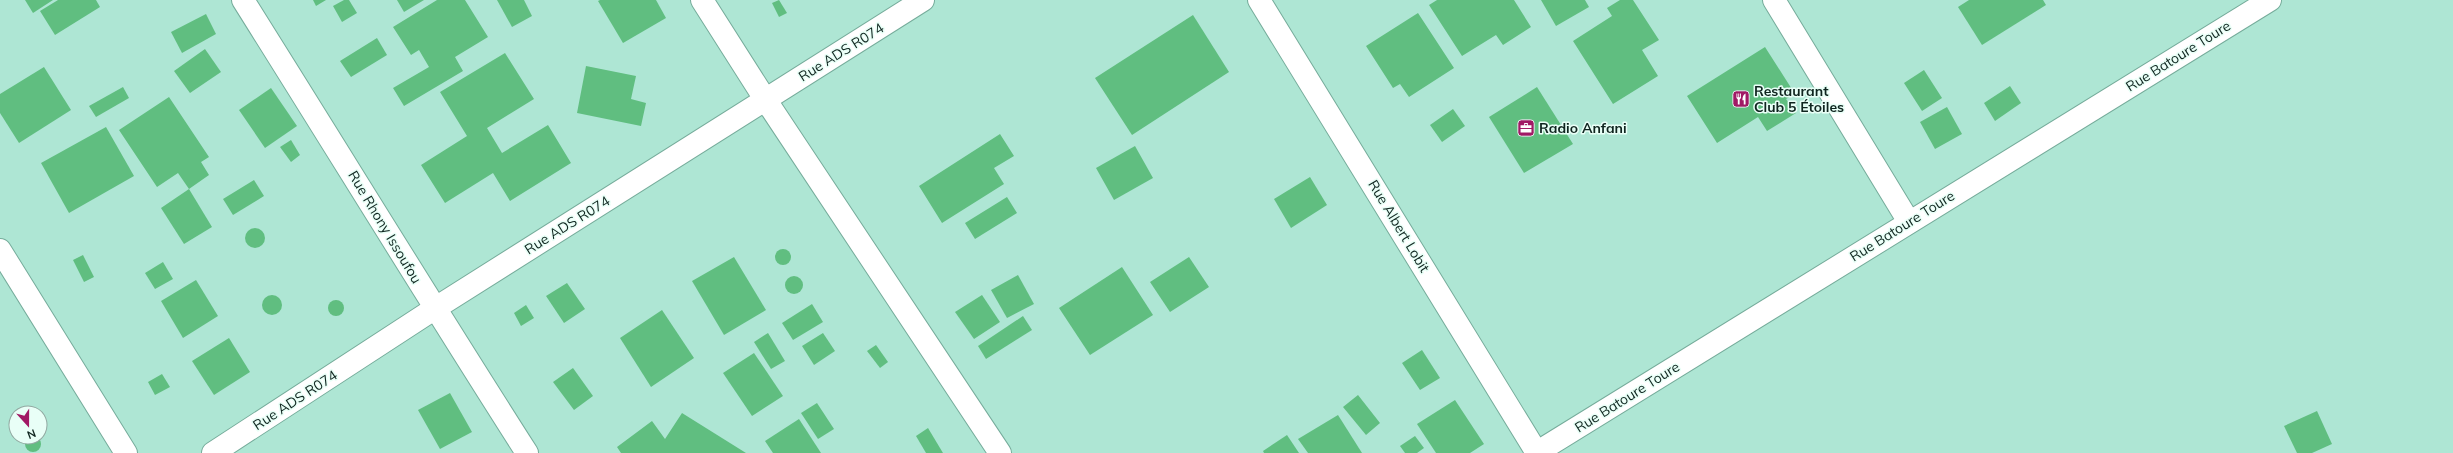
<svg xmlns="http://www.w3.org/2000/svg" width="2453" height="453" viewBox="0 0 2453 453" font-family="Mulish,sans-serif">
  <rect width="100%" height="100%" fill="#aee6d4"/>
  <g fill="#60be80">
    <path d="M25,0H53L33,13Z"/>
    <path d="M58,0H96L100,7L55,35L40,11Z"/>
    <path d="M313,0H326L316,6Z"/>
    <path d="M344,0H349L357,13L342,22L333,6Z"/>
    <path d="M397,0H424L404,12Z"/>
    <path d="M437,0H465L488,37L455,57L463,71L404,106L393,88L429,67L419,50L411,55L393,27Z"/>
    <path d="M497,0H524L532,16L512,27Z"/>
    <path d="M600,0H656L666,18L623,43L598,1Z"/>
    <path d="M779,0L787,13L779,17L772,3Z"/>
    <path d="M1437,0H1514L1531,27L1503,45L1496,35L1462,56L1429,5Z"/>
    <path d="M1541,0H1585L1589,7L1556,26Z"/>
    <path d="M1620,0H1633L1659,40L1642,50L1658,76L1613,104L1573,41L1612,16L1607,8Z"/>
    <path d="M1969,0H2043L2046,5L1982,45L1958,7Z"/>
    <path d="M1418,13L1454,68L1409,97L1400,84L1393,88L1366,46Z"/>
    <path d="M206,14L216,34L182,53L171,32Z"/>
    <path d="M1193,15L1229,72L1132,135L1095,78Z"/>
    <path d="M377,38L387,55L351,77L340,61Z"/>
    <path d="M1765,47L1795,94L1786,99L1796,113L1767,131L1758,117L1717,143L1687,96Z"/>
    <path d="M205,49L221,72L190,93L174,71Z"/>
    <path d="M505,53L534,99L487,128L502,153L548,125L571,163L510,201L493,173L445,203L421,165L467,136L440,92Z"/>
    <path d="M586,66L636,76L631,99L646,103L641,126L577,113Z"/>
    <path d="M44,67L71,110L19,143L0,113V94Z"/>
    <path d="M1924,70L1942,98L1922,111L1904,83Z"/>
    <path d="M2010,86L2021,103L1995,121L1984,103Z"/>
    <path d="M123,87L129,98L96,117L89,106Z"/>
    <path d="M1537,87L1573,144L1524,173L1489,117Z"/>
    <path d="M271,88L297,126L265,148L239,110Z"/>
    <path d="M169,97L209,157L201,162L209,175L189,189L178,173L157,187L119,130Z"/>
    <path d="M1947,107L1962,134L1935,149L1920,122Z"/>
    <path d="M1453,109L1465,126L1442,142L1430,125Z"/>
    <path d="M106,127L134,176L69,213L41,163Z"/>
    <path d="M1000,134L1014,156L994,168L1004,184L942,223L919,186Z"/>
    <path d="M291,140L300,155L291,162L280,147Z"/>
    <path d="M1135,146L1153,178L1114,200L1096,168Z"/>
    <path d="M1310,177L1327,205L1291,228L1274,199Z"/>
    <path d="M254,180L264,196L233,215L223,199Z"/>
    <path d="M189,189L212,227L184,244L161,208Z"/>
    <path d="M1007,197L1017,213L975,239L965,223Z"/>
    <circle cx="255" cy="238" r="10"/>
    <circle cx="783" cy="257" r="8"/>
    <path d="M83,255L94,277L84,282L73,260Z"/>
    <path d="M734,257L766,310L724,335L692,281Z"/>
    <path d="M1189,257L1209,287L1170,312L1150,282Z"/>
    <path d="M163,262L173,279L155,289L145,273Z"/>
    <path d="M1122,267L1153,315L1090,355L1059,308Z"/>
    <path d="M1018,275L1034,304L1007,318L991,290Z"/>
    <circle cx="794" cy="285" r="9"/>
    <path d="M196,280L218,316L183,338L161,301Z"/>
    <path d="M567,283L585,309L564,323L546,296Z"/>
    <path d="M982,295L1000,322L974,339L955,312Z"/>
    <circle cx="272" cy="305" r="10"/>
    <circle cx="336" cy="308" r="8"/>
    <path d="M812,304L823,322L793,340L782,323Z"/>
    <path d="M526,305L534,318L521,326L514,313Z"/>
    <path d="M662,310L694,358L651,387L620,338Z"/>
    <path d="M1023,316L1032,330L986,359L978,346Z"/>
    <path d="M768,333L785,361L771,369L754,342Z"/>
    <path d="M823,333L835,351L814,365L802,346Z"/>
    <path d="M229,338L250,372L214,395L192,361Z"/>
    <path d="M876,345L888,362L880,368L867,351Z"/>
    <path d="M1422,350L1440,378L1420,390L1402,363Z"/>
    <path d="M754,353L783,396L752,416L723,373Z"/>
    <path d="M573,368L593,396L574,410L553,382Z"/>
    <path d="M162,374L170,387L155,395L148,382Z"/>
    <path d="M450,393L472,432L440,449L418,410Z"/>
    <path d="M1358,395L1380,423L1366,435L1343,407Z"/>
    <path d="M1455,400L1484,444L1470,453H1436L1417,424Z"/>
    <path d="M817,403L834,429L818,439L801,413Z"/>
    <path d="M2317,411L2332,444L2312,453H2297L2284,426Z"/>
    <path d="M682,413L746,453H621L617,447L652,421L665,439Z"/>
    <path d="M1338,415L1362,453H1308L1298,439Z"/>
    <path d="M799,419L821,453H773L765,441Z"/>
    <path d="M928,428L943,453H926L916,436Z"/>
    <path d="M1287,435L1299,453H1264L1263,451Z"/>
    <circle cx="33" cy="444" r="8"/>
    <path d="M1415,436L1424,448L1417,453H1405L1400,446Z"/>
  </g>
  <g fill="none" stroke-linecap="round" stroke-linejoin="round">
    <defs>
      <g id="street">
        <path d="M243,0C338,151 431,303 527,453"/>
        <path d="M702,0L765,99L1000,453"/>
        <path d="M1259,0L1537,453"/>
        <path d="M1774,0L1909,222"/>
        <path d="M0,250L126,453"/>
        <path d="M213,453L434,309L923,0"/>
        <path d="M1536,453L2270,0"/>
      </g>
    </defs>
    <use href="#street" stroke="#76ac9b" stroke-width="24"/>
    <use href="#street" stroke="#fff" stroke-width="22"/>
  </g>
  <defs>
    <symbol id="restaurant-square" viewBox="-11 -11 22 22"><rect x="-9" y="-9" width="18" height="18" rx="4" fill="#a11965" stroke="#e9fff7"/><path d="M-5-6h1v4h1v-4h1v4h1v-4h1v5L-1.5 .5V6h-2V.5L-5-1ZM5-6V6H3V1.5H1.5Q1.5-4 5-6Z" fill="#fff"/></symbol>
    <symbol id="office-square" viewBox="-11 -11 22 22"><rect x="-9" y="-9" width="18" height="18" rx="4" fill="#a11965" stroke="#e9fff7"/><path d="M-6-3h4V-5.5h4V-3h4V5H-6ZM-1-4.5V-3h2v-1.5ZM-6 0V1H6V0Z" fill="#fff"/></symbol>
  </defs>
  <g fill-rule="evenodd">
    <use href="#restaurant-square" x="1731" y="89" width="20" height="20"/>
    <use href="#office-square" x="1516" y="118" width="20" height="20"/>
  </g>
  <g text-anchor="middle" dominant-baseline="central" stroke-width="3" stroke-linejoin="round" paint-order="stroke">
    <g font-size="14" fill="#0f251f" stroke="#e9fff7">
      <text transform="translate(841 52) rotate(-32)">Rue ADS R074</text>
      <text transform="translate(2178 56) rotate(-32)">Rue Batoure Toure</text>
      <text transform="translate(567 225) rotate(-32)">Rue ADS R074</text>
      <text transform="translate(1399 226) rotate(59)">Rue Albert Lobit</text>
      <text transform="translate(1902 226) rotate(-32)">Rue Batoure Toure</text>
      <text transform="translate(385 227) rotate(59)">Rue Rhony Issoufou</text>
      <text transform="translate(1627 397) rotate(-32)">Rue Batoure Toure</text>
      <text transform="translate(295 400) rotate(-33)">Rue ADS R074</text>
    </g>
    <g font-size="14" font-weight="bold" fill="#0f251f" stroke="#e9fff7" text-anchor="start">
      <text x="1754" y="91">Restaurant<tspan x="1754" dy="16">Club 5 Étoiles</tspan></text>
      <text x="1539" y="128">Radio Anfani</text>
    </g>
  </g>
  <g transform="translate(28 425) rotate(159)"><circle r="19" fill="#e9fff7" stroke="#92a8a1"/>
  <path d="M0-3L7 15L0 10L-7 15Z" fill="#a11965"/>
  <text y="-6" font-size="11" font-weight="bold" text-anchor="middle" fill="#0f251f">N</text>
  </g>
</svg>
